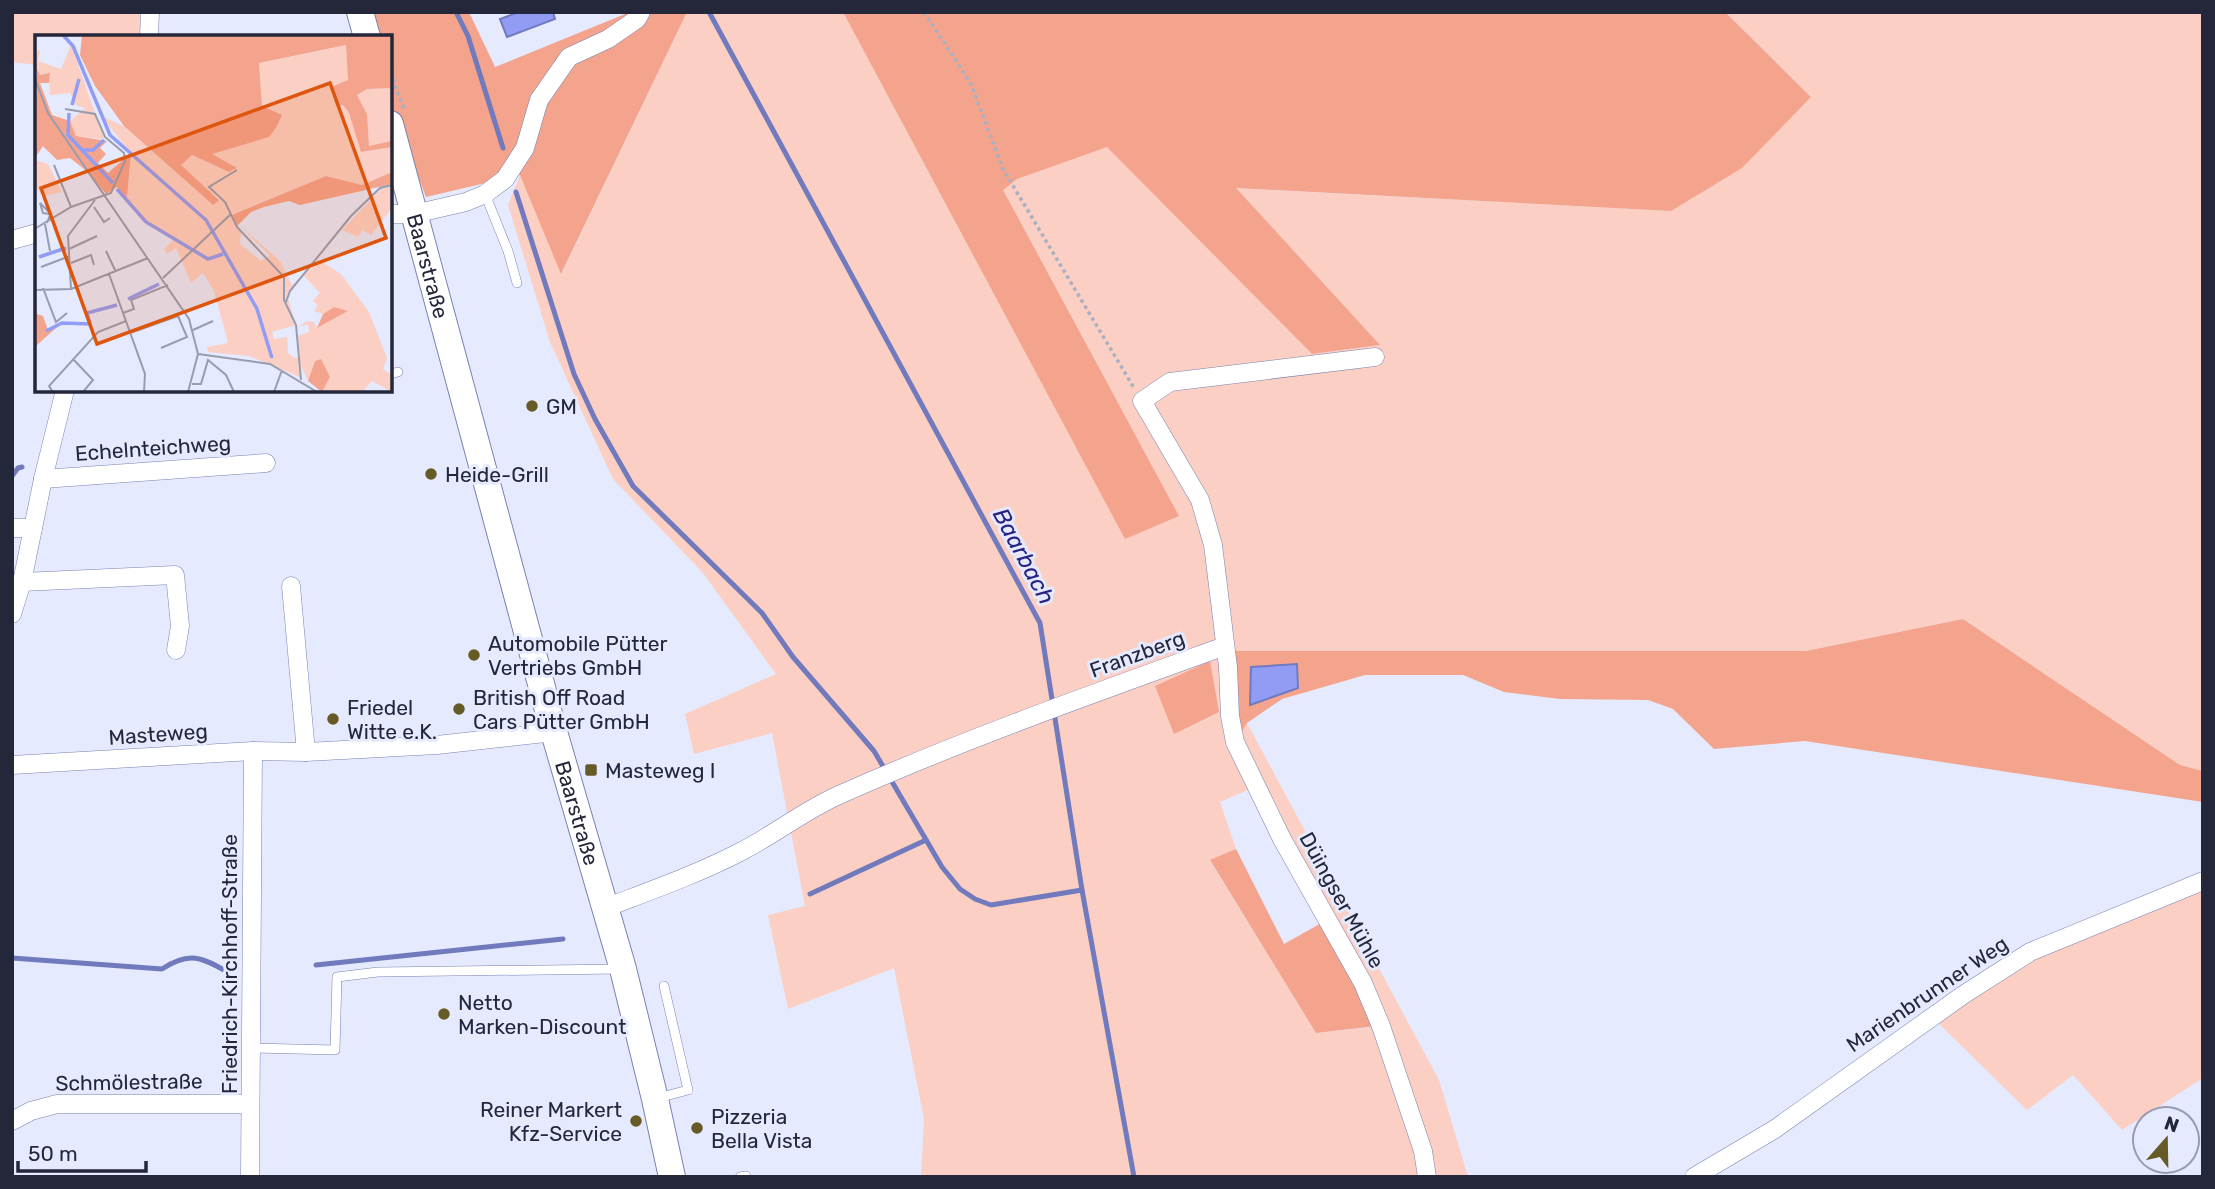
<svg xmlns="http://www.w3.org/2000/svg" width="2215" height="1189" viewBox="0 0 2215 1189" font-family="Rubik,sans-serif">
  <rect width="100%" height="100%" fill="#e5eafe"/>
  <g fill="#fbcfc3">
    <path d="M12,12H140V37H37V65L12,62Z"/>
    <path d="M687,12H843L1125,538L1002,189L1017,179L1107,146L1312,354L1380,345L1234,188L1671,211L1811,97L1725,12H2203V771L2180,765L1963,619L1806,651H1231L1217,588L1250,789L1220,802L1236,849L1210,861L1316,1033L1381,1026L1427,1177H921L924,1119L894,968L788,1009L768,915L805,906L772,733L694,754L685,714L776,674L703,573L613,479L550,342L508,205L520,175L562,273Z"/>
    <path d="M1247,723L1439,1080L1468,1177H1432L1387,1024L1238,738Z"/>
    <path d="M2203,886V1078L2122,1130L2073,1075L2027,1110L1936,1021L2023,965Z"/>
  </g>
  <g fill="#f4a38c">
    <path d="M356,12H469L495,67L630,12H687L561,274L520,175L426,197L390,104V37H365Z"/>
    <path d="M843,12H1725L1811,97L1742,168L1671,211L1236,188L1380,345L1312,354L1107,147L1017,179L1003,190L1179,516L1125,539Z"/>
    <path d="M1963,619L2180,765L2203,771V802L1805,741L1714,749L1673,709L1648,700L1560,699L1504,692L1463,675H1365L1282,699L1247,723L1238,738L1231,651H1806Z"/>
    <path d="M1210,661L1219,712L1174,734L1155,686Z"/>
    <path d="M1236,849L1284,944L1325,921L1376,1026L1316,1033L1210,860Z"/>
  </g>
  <g fill="#919df5" stroke="#707abd" stroke-width="2">
    <path d="M519,12H553L555,19L507,37L500,19Z"/>
    <path d="M1297,664L1298,688L1250,705L1251,667Z"/>
  </g>
  <g fill="none" stroke-linecap="round" stroke-linejoin="round">
    <g stroke="#707abd" stroke-width="5">
      <path d="M456,12L468,36L503,148"/>
      <path d="M709,12L1040,623L1082,890L1134,1177"/>
      <path d="M516,192L574,374L595,419L633,486L762,613L793,657L874,751L942,867L960,889L975,899L991,905L1082,890"/>
      <path d="M12,476L18,468L22,467"/>
      <path d="M810,894L926,840"/>
      <path d="M12,958L162,969C189,951 202,957 229,973"/>
      <path d="M316,965L563,939"/>
    </g>
    <defs>
      <g id="lane">
        <path d="M485,194L508,251L517,283"/>
        <path d="M390,374L398,372"/>
        <path d="M252,1048L335,1050L337,977L378,972L620,969"/>
        <path d="M658,1098L688,1090L664,986"/>
        <path d="M740,1177L746,1176"/>
      </g>
      <g id="street">
        <path d="M149,37L150,12"/>
        <path d="M390,214H414L466,202L485,194L505,179L525,148L539,100L569,57L608,39L637,19L641,12"/>
        <path d="M12,240L37,233"/>
        <path d="M1375,357L1170,382L1142,401L1200,500L1213,545L1228,667L1230,716L1235,742L1282,839L1363,983L1381,1026L1423,1151L1427,1177"/>
        <path d="M43,479L266,463"/>
        <path d="M12,528H33"/>
        <path d="M22,582L175,575L180,626L176,650"/>
        <path d="M291,586L306,752"/>
        <path d="M12,614L22,582L43,479L65,390"/>
        <path d="M12,765L253,751L306,752L437,745L554,732"/>
        <path d="M605,908C652,890 698,874 742,851C775,834 805,810 839,795C965,739 1095,693 1225,646"/>
        <path d="M12,1121L31,1111L57,1104H250"/>
        <path d="M250,1177L253,751"/>
        <path d="M1694,1177L1775,1129L1963,995L2030,952L2203,881"/>
      </g>
      <g id="primary">
        <path d="M360,12L367,37"/>
        <path id="s1" d="M390,124L554,732L623,969L655,1099L672,1177"/>
      </g>
    </defs>
    <use href="#lane" stroke="#7a82b1" stroke-width="10"/>
    <use href="#street" stroke="#7a82b1" stroke-width="19"/>
    <use href="#primary" stroke="#7a82b1" stroke-width="28"/>
    <g stroke="#aaafc2" stroke-width="3.5" stroke-dasharray="3.5 3.5" stroke-linecap="butt">
      <path d="M924,12L971,84L1003,169L1134,388"/>
      <path d="M390,65L396,89L404,108"/>
    </g>
    <use href="#lane" stroke="#fff" stroke-width="9"/>
    <use href="#street" stroke="#fff" stroke-width="18"/>
    <use href="#primary" stroke="#fff" stroke-width="26"/>
  </g>
  <g fill="#665a27" stroke="#e5eafe" stroke-width="2.5">
    <circle cx="532" cy="406" r="7"/>
    <circle cx="431" cy="474" r="7"/>
    <circle cx="474" cy="655" r="7"/>
    <circle cx="459" cy="709" r="7"/>
    <circle cx="333" cy="719" r="7"/>
    <rect x="584" y="763" width="14" height="14" rx="3.5"/>
    <circle cx="444" cy="1014" r="7"/>
    <circle cx="636" cy="1121" r="7"/>
    <circle cx="697" cy="1128" r="7"/>
  </g>
  <g text-anchor="middle" dominant-baseline="central" stroke-width="6" stroke-linejoin="round" paint-order="stroke">
    <g font-size="21" fill="#24273a" stroke="#e5eafe">
      <text stroke="none"><textPath href="#s1" startOffset="147">Baarstraße</textPath></text>
      <text transform="translate(153 448) rotate(-4)">Echelnteichweg</text>
      <text transform="translate(1137 654) rotate(-20)">Franzberg</text>
      <text transform="translate(158 734) rotate(-4)">Masteweg</text>
      <text stroke="none"><textPath href="#s1" startOffset="714">Baarstraße</textPath></text>
      <text transform="translate(1342 900) rotate(61)">Düingser Mühle</text>
      <text transform="translate(229 964) rotate(-90)">Friedrich-Kirchhoff-Straße</text>
      <text transform="translate(1927 994) rotate(-34)">Marienbrunner Weg</text>
      <text transform="translate(129 1082) rotate(-1)">Schmölestraße</text>
    </g>
    <g font-size="21" fill="#24273a" stroke="#e5eafe" text-anchor="start">
      <text x="546" y="406">GM</text>
      <text x="445" y="474">Heide-Grill</text>
      <text x="488" y="643">Automobile Pütter<tspan x="488" dy="24">Vertriebs GmbH</tspan></text>
      <text x="473" y="697">British Off Road<tspan x="473" dy="24">Cars Pütter GmbH</tspan></text>
      <text x="347" y="707">Friedel<tspan x="347" dy="24">Witte e.K.</tspan></text>
      <text x="605" y="770">Masteweg I</text>
      <text x="458" y="1002">Netto<tspan x="458" dy="24">Marken-Discount</tspan></text>
      <text x="622" y="1109" text-anchor="end">Reiner Markert<tspan x="622" dy="24">Kfz-Service</tspan></text>
      <text x="711" y="1116">Pizzeria<tspan x="711" dy="24">Bella Vista</tspan></text>
    </g>
    <g font-size="23" font-style="italic" fill="#282185" stroke="#e5eafe">
      <text transform="translate(1024 556) rotate(62)">Baarbach</text>
    </g>
  </g>
  <g transform="translate(35 35)">
    <rect width="357" height="357" fill="#e5eafe"/>
    <path d="M36,10L69,103L67,104L40,101L35,86L50,73L42,71L35,58L15,60L14,39L5,40L0,35V16L5,15L3,26L26,34ZM312,10L313,45L296,52L301,70H308L314,78L327,117L357,112V137L327,150L291,141L197,180L193,174L202,192L206,197L205,209L226,226L235,221L203,189L245,226L257,250L284,225L306,239L334,277L352,323L348,334L357,340V357L337,346L327,357H287L295,342L286,325L280,326L273,346L265,329V342L214,321L173,317L172,312L193,308L179,256L168,238L156,248L141,213L132,219L129,214L139,204L108,187L82,156V151L92,162L96,118L66,81L89,91L178,170L184,164L145,130L157,120L194,137L202,133L176,119L234,102L241,93L246,80L227,71L224,28ZM269,241L285,258L278,266L283,270L279,276L288,279L299,272L313,276L282,293L278,286L270,287L264,292L273,289L274,297L263,301L265,322L259,323L253,318L252,302L239,304L237,297L261,290L252,260ZM357,53V106L334,112L332,79L322,60L332,54ZM0,125L13,129L27,157L8,161L1,153ZM357,151V173L336,200L327,195L323,202L307,195L346,154Z" fill="#fbcfc3" fill-rule="evenodd"/>
    <path d="M47,0H357V53L332,54L322,60L332,79L334,111L357,106V112L326,117L314,78L308,70L301,71L296,52L313,45L311,10L224,28L227,71L247,80L241,93L234,102L177,119L202,133L194,137L157,120L146,130L184,165L178,170L89,91L60,51L45,20ZM2,34L5,40L15,38L14,48H5L17,80L35,86L41,101L72,106L65,113L71,119L63,128L73,138L96,118L92,162L82,152L71,159L49,134L35,123L22,125L8,111L0,123ZM357,137V149L265,170L254,166L229,172L216,177L202,191L197,180L291,141L327,150ZM0,258L2,279L8,281L13,295L22,292L1,311L0,333ZM299,272L313,276L282,293L288,279ZM286,324L295,342L287,357L273,346L280,326Z" fill="#f4a38c"/>
    <path fill="none" stroke="#919df5" stroke-width="3.5" d="M28,0L38,11L75,100L171,185L222,274L237,323M37,70L44,44M34,78L33,100L78,148M47,115H58L69,105M82,154L111,187L173,224L188,219M4,222L31,213M93,264L124,249M11,296L27,288L55,289L52,278L82,270"/>
    <path fill="none" stroke="#989cb0" stroke-width="2" d="M0,44L13,78L154,284L163,319L153,357M19,130L36,172M202,135L174,152L190,167L202,192L249,242V265L261,290L266,345M59,172L69,187L75,183M12,188L15,180V179L14,177L5,168L8,178L15,179M10,189L15,216M1,193L36,172L76,158L90,126L89,118L70,102L60,79L30,74M34,214L62,201M71,216L81,237M36,228L56,220L59,230M6,232L35,221M74,239L110,339L109,357M128,243L196,179M8,253L21,287L32,278M36,254L113,223M0,255L36,254L33,201L60,165M251,267L255,256L316,181L345,153L357,150M88,278L99,274L96,265L133,250M158,295L178,286M95,298L143,281L152,302L126,313M163,319L235,329L282,357M38,324L58,345L48,357M157,349H166L173,325L191,340L199,357M18,357L14,351L63,297L91,286M239,357L247,335"/>
    <path fill="#de560e" fill-opacity="0.15" stroke="#de560e" stroke-width="3.5" d="M295,48L351,203L62,309L6,153Z"/>
    <rect width="357" height="357" fill="none" stroke="#24273a" stroke-width="3.5"/>
  </g>
  <rect width="2215" height="1189" fill="none" stroke="#24273a" stroke-width="28"/>
  <g transform="translate(2166 1140) rotate(20)"><circle r="33" fill="#e5eafe" stroke="#989cb0" stroke-width="2"/>
  <path d="M0-5L12 26L0 18L-12 26Z" fill="#665a27"/>
  <text y="-10" font-size="19" font-weight="bold" text-anchor="middle" fill="#24273a">N</text>
  </g>
  <path d="M18 1161v10h128v-10" fill="none" stroke="#24273a" stroke-width="3.5"/>
  <text x="28" y="1161" font-size="21" fill="#24273a" stroke="#e5eafe" stroke-width="5" paint-order="stroke">50 m</text>
</svg>
